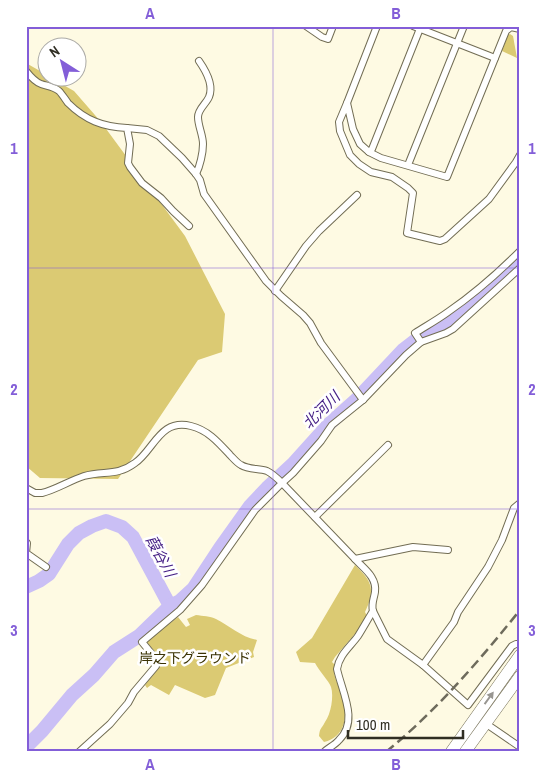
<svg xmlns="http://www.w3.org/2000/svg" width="546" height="778" viewBox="0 0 546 778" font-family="'Archivo Narrow','Noto Sans JP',sans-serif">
  <rect width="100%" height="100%" fill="#fefae3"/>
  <g fill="#dbca73">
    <path d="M510,34L513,36L517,58L502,51L508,35Z"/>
    <path d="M26,63L47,75L48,78H51L74,91L101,122L185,236L225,314L222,352L198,360L118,479L40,478L26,466Z"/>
    <path d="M355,565C372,581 376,590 365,612L367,616L360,628L335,657L332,662L334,664C334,667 334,669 334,672C335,681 341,689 343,698C348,717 345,737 324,742L319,736C320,727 321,730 325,722C331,714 334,696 331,687C329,681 319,671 315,663L300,662L296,652L312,638Z"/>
    <path d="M196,615C203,616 210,616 216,619C230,626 241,637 257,640L253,652L254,657L226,668L215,695L205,698L175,685L169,695L151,685L147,688L145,685L160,666V657L147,643L148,640L178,617L186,627L190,625L187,619Z"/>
  </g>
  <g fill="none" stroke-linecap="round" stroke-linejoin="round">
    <g stroke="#cabff5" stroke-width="14">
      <path d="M26,587L39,581L49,574L68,544L79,533L92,526L106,521L122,527L133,537L170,606"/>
      <path d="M26,747L42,731L72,695L94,675L114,652L139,636L170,606L180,601L193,589L220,548L250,506L267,488L293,464L329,424L356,400L403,350L425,333L445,323L463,311L490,285L520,261"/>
    </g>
    <defs>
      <g id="street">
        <path d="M306,26L322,37L328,39L333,26"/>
        <path d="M413,26L495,58"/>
        <path d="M520,29L511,27L506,31L447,177L381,158L369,152L360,144L353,129L347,103L339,122L340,131L350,155L359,164L371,172L392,177L408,188L413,193L407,233L440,241L445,239L489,199L516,162L520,155"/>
        <path d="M26,71C30,76 35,82 41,84C46,86 53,86 59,91C62,94 65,99 68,103C85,120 103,127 127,128L130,144L128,163L130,167L142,183L161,198L173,211L189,226"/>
        <path d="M347,103L377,26"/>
        <path d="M127,128L147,130L159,136L182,158L196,174L200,180L204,194L266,281L281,296L303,315L310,323L321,343L363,400"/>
        <path d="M369,152L372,149L421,26"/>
        <path d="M408,165L464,26"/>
        <path d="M196,174C200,166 203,153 203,144C203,135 198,126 198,117C198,109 206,104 209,97C214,85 206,71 199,61"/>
        <path d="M275,291L306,246L319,231L357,195"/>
        <path d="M421,342L415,333C426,326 437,320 448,312C474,294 498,273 520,251"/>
        <path d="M26,488L35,493H42C55,490 69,481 84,476C104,470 116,477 135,463C154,450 160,418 191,426C208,430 219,443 230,455C233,458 237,463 241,465C249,470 259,468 267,471C273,474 277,478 282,483L255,510L202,585L180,610L142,642L156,659V666L134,692L128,703L110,724L79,752"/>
        <path d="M520,503L514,508L502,540L488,567L458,612L454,622L423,665L468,705L512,646L516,644H520"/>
        <path d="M315,517L388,445"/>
        <path d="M26,542L27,543L26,553L46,567"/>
        <path d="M355,559L282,483L293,473L321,441L332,425L363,400L406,355L421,342L446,333L453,329L520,268"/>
        <path d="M423,665L387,639L373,611C371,604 374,599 375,592C377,577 364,569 355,559L413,547L448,550"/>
        <path d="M485,723L520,747"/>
        <path d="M324,752C328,748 335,745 339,740C359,721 342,692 337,669C339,655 350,647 358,636C363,628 368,619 373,611"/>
      </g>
      <g id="highway">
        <path d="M451,752L520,655"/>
        <path d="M465,752L520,676"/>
      </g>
    </defs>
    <use href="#street" stroke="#726d54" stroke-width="8"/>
    <use href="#highway" stroke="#726d54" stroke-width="12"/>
    <use href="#street" stroke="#fff" stroke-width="6"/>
    <use href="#highway" stroke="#fff" stroke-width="11"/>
    <path stroke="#6e6b5c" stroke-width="2.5" stroke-dasharray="10 5" stroke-linecap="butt" d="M386,752C437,710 479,661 520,610"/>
  </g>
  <defs><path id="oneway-solid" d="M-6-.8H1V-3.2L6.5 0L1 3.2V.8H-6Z" transform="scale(1.25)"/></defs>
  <use fill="#989691" href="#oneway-solid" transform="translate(489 698) rotate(-54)"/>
  <path fill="none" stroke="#835ed8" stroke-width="1" stroke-opacity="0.55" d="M273,26V752M26,268H520M26,509H520"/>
  <g text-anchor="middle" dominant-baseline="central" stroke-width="5" stroke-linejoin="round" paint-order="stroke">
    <g font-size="14" fill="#3b3304" stroke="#fff">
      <text x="195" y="658">岸之下グラウンド</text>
    </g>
    <g font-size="15" font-style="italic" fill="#441e84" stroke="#fff">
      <text transform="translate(321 410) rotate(-45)">北河川</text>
      <text transform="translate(161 556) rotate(62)">葭谷川</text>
    </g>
  </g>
  <rect width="546" height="778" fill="none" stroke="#ffffff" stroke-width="55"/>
  <g transform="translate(62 62) rotate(324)"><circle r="24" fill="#ffffff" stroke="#acaba7"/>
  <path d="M0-4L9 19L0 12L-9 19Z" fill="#835ed8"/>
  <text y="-8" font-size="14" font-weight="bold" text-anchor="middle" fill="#302e23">N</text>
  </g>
  <path d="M348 730v8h115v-8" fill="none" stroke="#302e23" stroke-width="2.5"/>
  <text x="356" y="730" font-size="15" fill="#302e23" stroke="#ffffff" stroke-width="4" paint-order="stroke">100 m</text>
  <rect x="28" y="28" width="490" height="722" fill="none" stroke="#835ed8" stroke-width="2"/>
  <g font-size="16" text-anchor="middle" font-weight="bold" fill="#835ed8">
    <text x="150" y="19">A</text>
    <text x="396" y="19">B</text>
    <text x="14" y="154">1</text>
    <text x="532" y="154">1</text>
    <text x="14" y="395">2</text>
    <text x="532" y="395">2</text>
    <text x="14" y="636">3</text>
    <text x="532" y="636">3</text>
    <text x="150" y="770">A</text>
    <text x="396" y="770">B</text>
  </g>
</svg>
